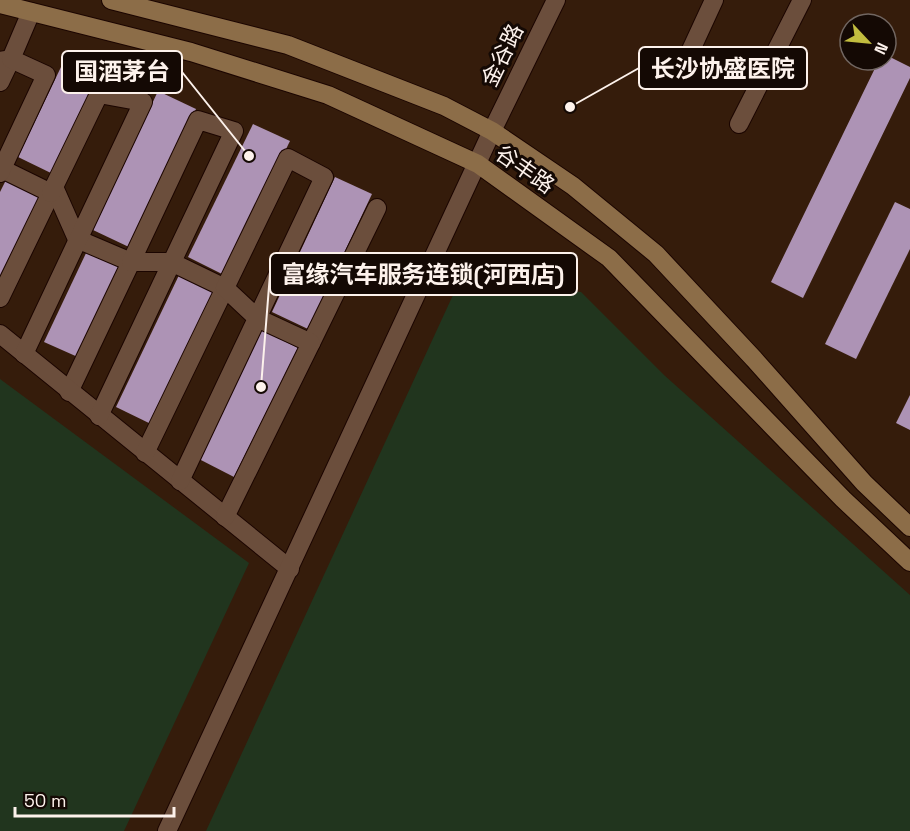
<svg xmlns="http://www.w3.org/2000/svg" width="910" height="831" viewBox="0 0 910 831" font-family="'Space Grotesk','Noto Sans SC',sans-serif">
  <rect width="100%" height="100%" fill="#351c0b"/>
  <g fill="#21351e">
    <path d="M459,282L581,292L664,375L910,595V831H206Z"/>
    <path d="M0,379L249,563L124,831H0Z"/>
  </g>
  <g fill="#ad93b5">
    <path d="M886,55L910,67V78L803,298L771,282L879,60H886Z"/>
    <path d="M61,67L98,84L55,175L18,157Z"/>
    <path d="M158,91L196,109L131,248L93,230Z"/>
    <path d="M253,124L290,141L224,275L188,257Z"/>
    <path d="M335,177L372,194L308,329L272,312Z"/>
    <path d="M7,178L44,196L0,288V192Z"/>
    <path d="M895,202L910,209V249L856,359L825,344Z"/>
    <path d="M87,251L123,268L80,358L44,342Z"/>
    <path d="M180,273L216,291L153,425L116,407Z"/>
    <path d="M261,329L298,348L234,477L197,458Z"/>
    <path d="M910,395V430L896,423Z"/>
  </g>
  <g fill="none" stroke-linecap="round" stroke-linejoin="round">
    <defs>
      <g id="street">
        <path d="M0,61L11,59L0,82"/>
        <path d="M678,78L714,0"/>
        <path d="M739,124L802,0"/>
        <path d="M0,168L51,193L0,298"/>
        <path d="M0,173L46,75L11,59L31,12"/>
        <path d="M54,187L77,239L131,262L69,392"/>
        <path d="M0,334L290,569"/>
        <path d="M311,343L377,208"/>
        <path d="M24,354L143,102L99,94L51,193"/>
        <path d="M99,416L234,131L198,120L131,262H171L225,288L145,453"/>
        <path d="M180,481L324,177L288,158L225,288L257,318L311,343L225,517"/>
        <path d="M167,831L492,131L556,0"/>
      </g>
      <g id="secondary">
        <path d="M111,0L288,45L444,106L492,131L573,186L656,254L754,359L864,483L910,527"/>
        <path d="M0,4L191,52L328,95L478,164L609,258L843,499L910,562"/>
      </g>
    </defs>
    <use href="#street" stroke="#1b0500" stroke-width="20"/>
    <use href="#secondary" stroke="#1b0500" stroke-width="20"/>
    <use href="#street" stroke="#6b4e3c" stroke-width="18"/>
    <use href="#secondary" stroke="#8c6d48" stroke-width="18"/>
  </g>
  <g text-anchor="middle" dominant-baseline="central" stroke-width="6" stroke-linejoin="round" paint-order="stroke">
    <g font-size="22" fill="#fdf2ec" stroke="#140904">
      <text transform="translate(502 55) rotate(-64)">金谷路</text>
      <text transform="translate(525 169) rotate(35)">谷丰路</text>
    </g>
  </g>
  <path fill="none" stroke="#fdf2ec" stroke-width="2" d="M570 107L639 68M249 156L182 72M261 387L270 274"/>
  <g fill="#fdf2ec" stroke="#140904" stroke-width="2">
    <circle cx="570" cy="107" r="6"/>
    <circle cx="249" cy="156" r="6"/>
    <circle cx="261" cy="387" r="6"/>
  </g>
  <g fill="#140904" stroke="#fdf2ec" stroke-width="2">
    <rect x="639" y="47" width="168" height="42" rx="6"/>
    <rect x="62" y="51" width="120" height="42" rx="6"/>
    <rect x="270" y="253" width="307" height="42" rx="6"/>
  </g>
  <g font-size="24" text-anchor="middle" font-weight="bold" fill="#fdf2ec">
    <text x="723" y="77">长沙协盛医院</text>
    <text x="122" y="80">国酒茅台</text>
    <text x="423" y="283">富缘汽车服务连锁(河西店)</text>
  </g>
  <g transform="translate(868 42) rotate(116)"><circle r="28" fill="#140904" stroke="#716661" stroke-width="1.5"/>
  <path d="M0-4.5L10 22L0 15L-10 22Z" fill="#c2bd3f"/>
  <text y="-9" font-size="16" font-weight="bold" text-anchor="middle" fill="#fdf2ec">N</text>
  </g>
  <path d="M15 807v9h159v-9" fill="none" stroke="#fdf2ec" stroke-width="3"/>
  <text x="24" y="807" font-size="18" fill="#fdf2ec" stroke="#140904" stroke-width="4.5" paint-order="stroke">50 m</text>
</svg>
